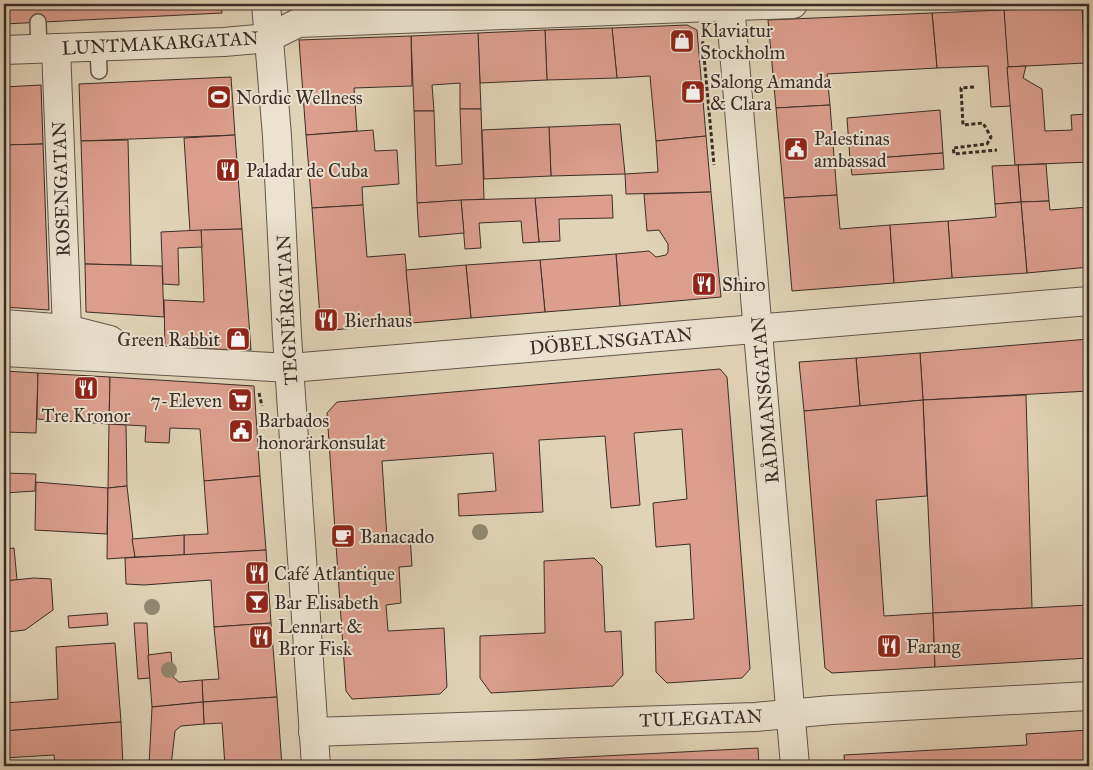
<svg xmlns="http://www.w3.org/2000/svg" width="1093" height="770" viewBox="0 0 1093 770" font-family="'IM FELL Great Primer',serif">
  <rect width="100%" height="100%" fill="#e1d3b7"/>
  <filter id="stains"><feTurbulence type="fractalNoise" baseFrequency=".004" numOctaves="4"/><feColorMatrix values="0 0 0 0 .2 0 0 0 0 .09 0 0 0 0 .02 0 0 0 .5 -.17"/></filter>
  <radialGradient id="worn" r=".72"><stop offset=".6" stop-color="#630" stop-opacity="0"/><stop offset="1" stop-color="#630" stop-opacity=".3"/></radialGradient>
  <g fill="#dc9f8e" stroke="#3b2d28">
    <path d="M4,4H221L222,13L4,24Z"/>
    <path d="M297,4H368L297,7Z"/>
    <path d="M1089,6V47L1084,48L1082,7Z"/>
    <path d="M1082,7L1085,63L1007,67L1004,10Z"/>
    <path d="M1004,10L1011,106L991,107L988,66L937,68L932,13Z"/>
    <path d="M932,13L937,68L827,74L830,105L776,108L768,20Z"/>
    <path d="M687,25L697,30L706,136L656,141L650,76L617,78L612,28Z"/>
    <path d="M612,28L617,78L547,80L545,30Z"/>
    <path d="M545,30L547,80L480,83L478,33Z"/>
    <path d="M478,33L481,109H460V83L432,85L434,111H414L411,36Z"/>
    <path d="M411,36L412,86L354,88L357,131L306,135L299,40Z"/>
    <path d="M1026,66L1023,78L1042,89L1045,131L1072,130L1071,115L1087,114L1089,162L1015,165L1007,67Z"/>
    <path d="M231,77L235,135L81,141L79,84Z"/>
    <path d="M41,85L43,144L4,145V87Z"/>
    <path d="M830,105L837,195L784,198L776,108Z"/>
    <path d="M460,109H481L484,199L417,203L414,111H434L436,166L462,164Z"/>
    <path d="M940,110L943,153L850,160L847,118Z"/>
    <path d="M620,124L625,174L551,176L549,127Z"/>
    <path d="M549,127L551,176L484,179L482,130Z"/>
    <path d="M373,130L375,151L397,150L399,184L362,187L363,205L312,208L306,135Z"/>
    <path d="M235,135L242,229L190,231L184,138Z"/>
    <path d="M706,136L711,192L626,194L625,174L658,172L656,141Z"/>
    <path d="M128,140L131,265L85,264L81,141Z"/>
    <path d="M43,144L49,310L4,307V145Z"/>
    <path d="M943,153L944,169L852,175L850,160Z"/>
    <path d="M1046,164L1049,201L1021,202L1018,165Z"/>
    <path d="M1018,165L1021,202L995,204L992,166Z"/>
    <path d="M711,192L721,297L620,306L616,254L649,251L656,257L666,255L668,252V244L659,230L647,231L644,194Z"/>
    <path d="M612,195L613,218L559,219L560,241L539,242L535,198Z"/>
    <path d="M837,195L840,229L890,225L894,283L792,291L784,198Z"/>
    <path d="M535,198L539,242L523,243L521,221L479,223L481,248L465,249L461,200Z"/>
    <path d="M461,200L464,233L419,237L417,203Z"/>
    <path d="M1049,201L1050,210L1089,207V267L1027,273L1021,202Z"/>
    <path d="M1021,202L1027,273L952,278L948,221L996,217L995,204Z"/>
    <path d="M363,205L367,257L405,254L411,323L321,331L312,208Z"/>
    <path d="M948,221L952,278L894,283L890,225Z"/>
    <path d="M242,229L251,350L165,348L164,300L204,302L201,230Z"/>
    <path d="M201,230L202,247L178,248L179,285L163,284L161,232Z"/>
    <path d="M616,254L620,306L545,312L540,260Z"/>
    <path d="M540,260L545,312L471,318L466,265Z"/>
    <path d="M85,264L162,266L164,317L86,312Z"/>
    <path d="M466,265L471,318L411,323L406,270Z"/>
    <path d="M1089,339V391L923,400L920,353Z"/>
    <path d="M920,353L923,400L860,406L856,358Z"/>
    <path d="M856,358L860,406L804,411L799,362Z"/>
    <path d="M720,369L727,377L750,669L742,678L667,683L656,672L655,622L694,619L690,544L656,547L653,503L687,499L682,429L634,433L640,505L630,506L611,508L605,436L539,440L543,512L459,516L458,494L496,491L493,453L382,461L387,538L410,535L412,566L399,567L401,603L386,605L388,631L444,628L447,687L440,694L352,699L346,691L327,413L337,402Z"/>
    <path d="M4,371L38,373L36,433L4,432Z"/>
    <path d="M38,373L110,377L109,424L37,419Z"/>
    <path d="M110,377L254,386L260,476L204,481L200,429L170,428L169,443L145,442L146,426L109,424Z"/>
    <path d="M1026,395L1032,608L933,613L923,400Z"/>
    <path d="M923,400L927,496L876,500L884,616L933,613L935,667L832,673L825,668L804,411Z"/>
    <path d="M109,424L126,425L127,486L108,488Z"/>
    <path d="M4,473L36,474L35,491L4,493Z"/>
    <path d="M260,476L266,550L184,555V535L208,534L204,481Z"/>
    <path d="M36,482L108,488L107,534L35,530Z"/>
    <path d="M127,486L135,557L107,559L108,488Z"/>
    <path d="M184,535V555L135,557L132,539Z"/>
    <path d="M14,548L17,580L4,581V549Z"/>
    <path d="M266,550L271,623L214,627L211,580L144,585L126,584L125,558Z"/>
    <path d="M594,558L602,566L605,632L621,631L623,675L613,686L491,693L480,678V636L545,633L544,561Z"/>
    <path d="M34,578L51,579L53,610L25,630L7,632L4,581Z"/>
    <path d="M1089,605V658L935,667L933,613Z"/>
    <path d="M107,613L108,625L69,628L68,616Z"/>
    <path d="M134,623H147L150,678L138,679Z"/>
    <path d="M271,623L277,697L203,702L202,680L219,679L214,627Z"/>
    <path d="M115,643L121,722L4,731V703L58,699L56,647Z"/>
    <path d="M171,652L173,677L179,682L202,680L203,702L152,707L148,655Z"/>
    <path d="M277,697L282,766H225L222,723L204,724L203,702Z"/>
    <path d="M203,702L204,724L181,726L175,731L171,766H149L152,707Z"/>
    <path d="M121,722L123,766H55L54,755L4,758V731Z"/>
    <path d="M1089,730V766H845L844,755L1027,745L1026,734Z"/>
    <path d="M758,748L759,766H403L663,753Z"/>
  </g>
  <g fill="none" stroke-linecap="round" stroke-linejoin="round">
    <defs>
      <g id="service">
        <path d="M38,22L39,49"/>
        <path d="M98,47L99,71"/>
      </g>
      <g id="minor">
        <path d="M730,4L795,766"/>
        <path d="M56,48L67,329"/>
        <path d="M4,50L224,42L268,38L298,23L793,4"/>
        <path d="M4,324L67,329L110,340L128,354"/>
        <path d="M4,352L290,368L1089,301"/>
        <path d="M313,732L755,717L831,710L1089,696"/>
      </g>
      <path id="tertiary" d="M266,4L277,136L287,336L316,766"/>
    </defs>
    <use href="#service" stroke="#64564c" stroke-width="18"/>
    <use href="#minor" stroke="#64564c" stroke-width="30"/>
    <use href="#tertiary" stroke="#64564c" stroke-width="30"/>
    <g stroke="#3b2d28" stroke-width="3" stroke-dasharray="4 2.5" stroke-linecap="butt">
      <path d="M702,35L714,165"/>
      <path d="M974,87L961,88L963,125L983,123L991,137L987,144L953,148L954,154L997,150"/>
      <path d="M259,393L262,406"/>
    </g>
    <use href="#service" stroke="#ece2d0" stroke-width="15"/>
    <use href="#minor" stroke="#ece2d0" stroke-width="28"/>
    <use href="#tertiary" stroke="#ece2d0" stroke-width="28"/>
  </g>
  <g fill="#938873">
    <circle cx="480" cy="532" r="8"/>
    <circle cx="152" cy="607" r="8"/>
    <circle cx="169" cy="670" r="8"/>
  </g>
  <defs>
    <symbol id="shop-square" viewBox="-11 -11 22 22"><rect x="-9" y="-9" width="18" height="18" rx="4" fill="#8f2418" stroke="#ece2d0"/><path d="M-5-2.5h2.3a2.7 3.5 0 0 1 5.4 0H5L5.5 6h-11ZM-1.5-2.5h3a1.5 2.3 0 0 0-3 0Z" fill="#fff"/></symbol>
    <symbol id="stadium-square" viewBox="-11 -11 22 22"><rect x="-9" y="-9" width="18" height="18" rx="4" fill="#8f2418" stroke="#ece2d0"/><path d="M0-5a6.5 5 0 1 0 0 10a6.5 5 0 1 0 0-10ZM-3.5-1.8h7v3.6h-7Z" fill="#fff"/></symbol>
    <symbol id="civic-square" viewBox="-11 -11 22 22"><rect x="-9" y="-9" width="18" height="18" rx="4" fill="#8f2418" stroke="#ece2d0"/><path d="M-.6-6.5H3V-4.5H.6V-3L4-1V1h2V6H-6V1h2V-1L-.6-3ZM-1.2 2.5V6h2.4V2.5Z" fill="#fff"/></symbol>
    <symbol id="restaurant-square" viewBox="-11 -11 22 22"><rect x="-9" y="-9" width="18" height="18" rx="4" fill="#8f2418" stroke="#ece2d0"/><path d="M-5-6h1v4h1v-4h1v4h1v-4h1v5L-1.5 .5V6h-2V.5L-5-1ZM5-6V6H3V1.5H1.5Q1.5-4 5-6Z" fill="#fff"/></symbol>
    <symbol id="supermarket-square" viewBox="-11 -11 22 22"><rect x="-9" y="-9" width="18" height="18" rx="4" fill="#8f2418" stroke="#ece2d0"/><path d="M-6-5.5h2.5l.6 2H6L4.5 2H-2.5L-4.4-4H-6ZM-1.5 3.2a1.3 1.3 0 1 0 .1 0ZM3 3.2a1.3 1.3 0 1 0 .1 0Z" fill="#fff"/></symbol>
    <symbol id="cafe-square" viewBox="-11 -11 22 22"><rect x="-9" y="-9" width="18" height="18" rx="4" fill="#8f2418" stroke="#ece2d0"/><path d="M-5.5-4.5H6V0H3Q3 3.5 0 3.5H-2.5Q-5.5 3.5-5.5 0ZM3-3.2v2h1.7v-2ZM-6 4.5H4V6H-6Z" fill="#fff"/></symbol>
    <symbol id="bar-square" viewBox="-11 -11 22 22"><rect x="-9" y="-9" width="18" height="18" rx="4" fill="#8f2418" stroke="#ece2d0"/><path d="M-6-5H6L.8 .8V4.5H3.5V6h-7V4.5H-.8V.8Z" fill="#fff"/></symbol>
  </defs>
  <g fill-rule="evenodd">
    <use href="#shop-square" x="668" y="27" width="28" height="28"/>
    <use href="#shop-square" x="679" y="78" width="28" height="28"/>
    <use href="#stadium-square" x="205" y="83" width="28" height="28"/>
    <use href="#civic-square" x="782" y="135" width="28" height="28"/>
    <use href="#restaurant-square" x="214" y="156" width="28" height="28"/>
    <use href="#restaurant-square" x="690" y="270" width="28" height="28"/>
    <use href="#restaurant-square" x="312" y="306" width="28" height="28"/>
    <use href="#shop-square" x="224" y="325" width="28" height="28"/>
    <use href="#restaurant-square" x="72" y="374" width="28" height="28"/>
    <use href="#supermarket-square" x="226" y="386" width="28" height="28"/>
    <use href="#civic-square" x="227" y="417" width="28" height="28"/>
    <use href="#cafe-square" x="329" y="522" width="28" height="28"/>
    <use href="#restaurant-square" x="243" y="559" width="28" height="28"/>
    <use href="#bar-square" x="243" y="588" width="28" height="28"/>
    <use href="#restaurant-square" x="247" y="623" width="28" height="28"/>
    <use href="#restaurant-square" x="875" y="632" width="28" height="28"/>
  </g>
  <g text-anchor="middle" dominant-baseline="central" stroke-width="4" stroke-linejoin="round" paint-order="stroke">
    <g font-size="19" fill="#3b2d28" stroke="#ece2d0" text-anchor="start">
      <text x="700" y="30">Klaviatur<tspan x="700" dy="22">Stockholm</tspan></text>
      <text x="710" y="81">Salong Amanda<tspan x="710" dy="22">&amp; Clara</tspan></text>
      <text x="236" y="97">Nordic Wellness</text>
      <text x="814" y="138">Palestinas<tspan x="814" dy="22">ambassad</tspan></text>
      <text x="246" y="170">Paladar de Cuba</text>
      <text x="722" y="284">Shiro</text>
      <text x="344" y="320">Bierhaus</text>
      <text x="220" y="339" text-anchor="end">Green Rabbit</text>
      <text x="222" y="400" text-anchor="end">7-Eleven</text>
      <text x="86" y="415" text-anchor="middle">Tre Kronor</text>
      <text x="258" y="420">Barbados<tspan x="258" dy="22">honorärkonsulat</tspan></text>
      <text x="360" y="536">Banacado</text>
      <text x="274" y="573">Café Atlantique</text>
      <text x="274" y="602">Bar Elisabeth</text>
      <text x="278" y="626">Lennart &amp;<tspan x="278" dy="22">Bror Fisk</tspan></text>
      <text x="906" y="646">Farang</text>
    </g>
    <g font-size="19" fill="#3b2d28" stroke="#ece2d0">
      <text transform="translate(160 43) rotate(-3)">LUNTMAKARGATAN</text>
      <text transform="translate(61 189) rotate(-92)">ROSENGATAN</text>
      <text transform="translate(287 310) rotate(-93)">TEGNÉRGATAN</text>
      <text transform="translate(611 341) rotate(-5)">DÖBELNSGATAN</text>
      <text transform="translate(765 400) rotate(-95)">RÅDMANSGATAN</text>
      <text transform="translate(701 718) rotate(-2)">TULEGATAN</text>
    </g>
  </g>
  <rect width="1093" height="770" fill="none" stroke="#e1d3b7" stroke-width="20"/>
  <rect x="5" y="5" width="1083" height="760" fill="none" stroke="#3b2d28" stroke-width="2.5"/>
  <rect x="10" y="10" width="1073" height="750" fill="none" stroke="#3b2d28"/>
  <rect width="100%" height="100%" filter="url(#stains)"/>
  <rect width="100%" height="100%" fill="url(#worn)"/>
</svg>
